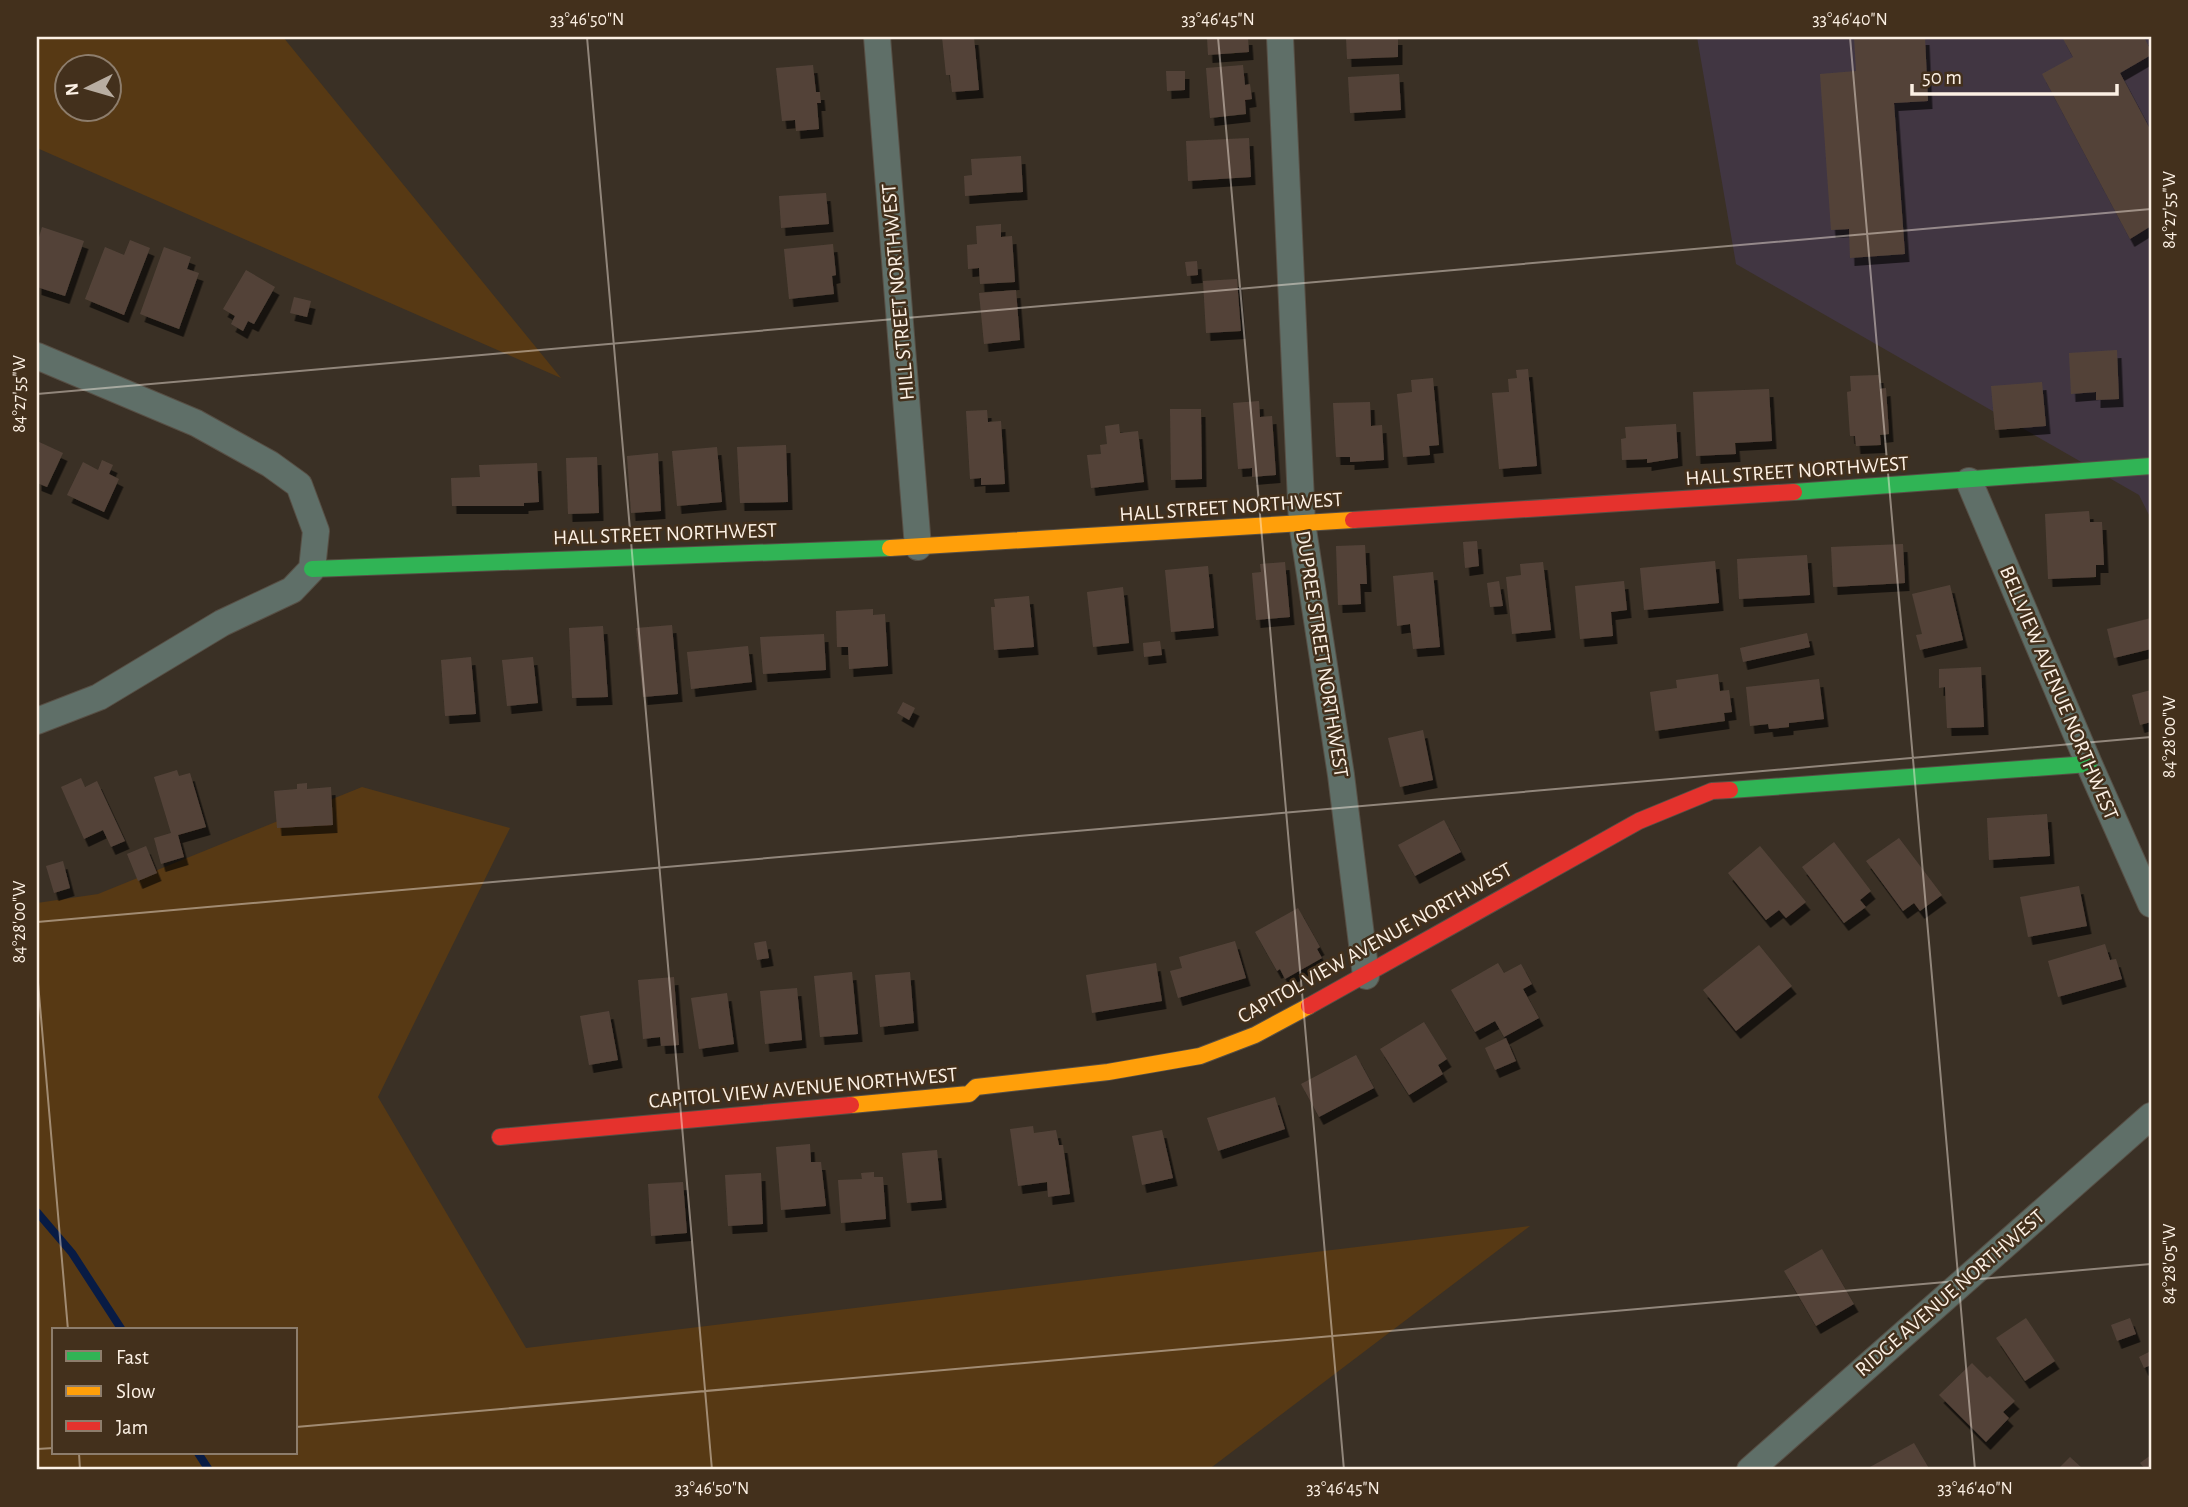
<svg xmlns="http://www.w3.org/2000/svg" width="2188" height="1507" viewBox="0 0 2188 1507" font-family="'Alegreya Sans',sans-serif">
  <defs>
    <filter id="shadow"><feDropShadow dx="4.5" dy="8" stdDeviation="0" flood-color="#0009"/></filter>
  </defs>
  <rect width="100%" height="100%" fill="#3a3025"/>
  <path fill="#413642" d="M1697,37H2151V519L2139,495L1736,264Z"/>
  <g fill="#573914" fill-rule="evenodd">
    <path d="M37,37H283L561,378L37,148ZM66,66H108V108H66Z"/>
    <path d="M362,787L510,828L378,1097L526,1348L1530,1226L1208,1470H37V903L98,894ZM54,1330H296V1453H54Z"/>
  </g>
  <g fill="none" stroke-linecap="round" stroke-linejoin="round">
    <g stroke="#081b44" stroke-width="8">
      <path d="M37,1212L72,1253L122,1330"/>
      <path d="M198,1453L209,1470"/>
    </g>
  </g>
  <g fill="#534339" filter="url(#shadow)">
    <path d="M942,37H974L979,90L952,92L950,75H946Z"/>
    <path d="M1207,37H1248L1249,52L1208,55Z"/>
    <path d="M1346,37H1398V57L1347,59Z"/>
    <path d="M1854,37H1925L1928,101L1894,103L1905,254L1850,258L1849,229L1831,230L1820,74L1856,71Z"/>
    <path d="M2062,37H2144L2151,51V55L2120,73L2151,131V226L2130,239L2042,74L2073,57Z"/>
    <path d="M813,65L816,92H820L821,103H817L819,129L796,131L795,120L782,121L776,68Z"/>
    <path d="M1243,65L1245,85L1250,84L1252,99L1245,100L1246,114L1210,118L1206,68Z"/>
    <path d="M1166,71H1185V90L1167,91Z"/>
    <path d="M1399,74L1401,110L1350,113L1348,77Z"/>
    <path d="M1249,138L1251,177L1188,181L1186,141Z"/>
    <path d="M1021,156L1023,192L965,196L964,176L972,175L971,159Z"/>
    <path d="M826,193L829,224L781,228L779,196Z"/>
    <path d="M1001,224V237L1012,236L1015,282L980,284L979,268L968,269L967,245L977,244L976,226Z"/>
    <path d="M42,227L84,241L65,296L37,287V244Z"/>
    <path d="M130,240L150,248L124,315L85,299L105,247L124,255Z"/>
    <path d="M833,244L836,275L832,276L834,294L789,299L784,249Z"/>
    <path d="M164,247L191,257L187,269L199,273L179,329L140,314Z"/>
    <path d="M1197,261L1198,275L1187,276L1185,262Z"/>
    <path d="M246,270L275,287L254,324L248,321L243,331L231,324L235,316L223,309Z"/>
    <path d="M1237,279L1241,331L1206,333L1203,281Z"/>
    <path d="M1016,290L1020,340L984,344L979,293Z"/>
    <path d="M294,297L311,301L307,317L290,313Z"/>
    <path d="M2117,350L2119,399L2096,400V392L2071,394L2069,353Z"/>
    <path d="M1528,369L1537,466L1499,469L1492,393L1509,392L1508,379L1517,378L1516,370Z"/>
    <path d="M1879,375L1880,389L1886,388L1889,434L1880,435L1881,445L1856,446L1855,436H1850L1847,392L1851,391L1850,376Z"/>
    <path d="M1433,378L1439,445L1429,446L1430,455L1403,457L1397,394L1412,392L1411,380Z"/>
    <path d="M2042,382L2046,426L1995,430L1991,386Z"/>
    <path d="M1769,389L1772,441L1735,443L1736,454L1696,456L1693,392Z"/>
    <path d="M1259,401L1260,417L1272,416L1276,475L1252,477V468L1238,469L1233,403Z"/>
    <path d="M1370,402L1371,426L1382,425L1384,460L1350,462V457H1336L1333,403Z"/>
    <path d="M1170,409H1201L1202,479L1171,480Z"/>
    <path d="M987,410L988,422L1001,421L1005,484L981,485V478L970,479L966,411Z"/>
    <path d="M1119,424L1120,433L1138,431L1144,482L1091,488L1087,455L1101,454L1100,445L1107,444L1105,426Z"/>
    <path d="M1676,424L1678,458L1647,463V459L1622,460L1621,439L1626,438L1625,427Z"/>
    <path d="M37,441L63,453L47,487L37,483Z"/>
    <path d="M786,445L788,502L740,503L737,447Z"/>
    <path d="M717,447L722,502L677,506L672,451Z"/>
    <path d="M658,453L661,511L631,513L627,456Z"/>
    <path d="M597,457L599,513L568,514L566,458Z"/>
    <path d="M102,460L113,465L109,474L119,479L104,512L67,495L83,462L98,470Z"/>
    <path d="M537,463L539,502L524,503V506H452L451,478L480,477L479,465Z"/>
    <path d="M2089,511L2090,522H2102L2104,565H2096V577L2048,579L2045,514Z"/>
    <path d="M1477,541L1479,566L1465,568L1463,542Z"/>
    <path d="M1903,544L1905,583L1833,587L1831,547Z"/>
    <path d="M1365,545L1367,584H1360L1361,604L1338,605L1336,546Z"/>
    <path d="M1807,555L1810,595L1739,599L1737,559Z"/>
    <path d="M1715,561L1719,603L1644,610L1640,568Z"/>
    <path d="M1285,562L1290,617L1256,620L1252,573L1261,572L1260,564Z"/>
    <path d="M1543,562L1551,630L1512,634L1506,577L1521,575L1520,564Z"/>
    <path d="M1208,566L1214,628L1171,632L1165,570Z"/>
    <path d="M1433,572L1440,647L1413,649L1410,624L1397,626L1393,576Z"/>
    <path d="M1499,581L1503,606L1490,607L1487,583Z"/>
    <path d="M1624,581L1627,610L1611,612L1613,636L1580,639L1575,586Z"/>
    <path d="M1950,585L1963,640L1920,650L1916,635L1922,634L1912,594Z"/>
    <path d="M1123,587L1129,643L1093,647L1087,592Z"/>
    <path d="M1029,596L1034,647L994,650L991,607H995L994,599Z"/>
    <path d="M873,609V615L885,614L888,666L849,669L848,647H837L836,611Z"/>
    <path d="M2151,618V649L2114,658L2107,629Z"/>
    <path d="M672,625L678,694L643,697L636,628Z"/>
    <path d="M603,626L608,697L572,698L569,628Z"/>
    <path d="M1807,633L1810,647L1743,662L1740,648Z"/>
    <path d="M824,634L826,670L763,674L760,637Z"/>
    <path d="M1160,641L1162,655L1144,657L1143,643Z"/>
    <path d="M748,646L752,682L691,689L687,652Z"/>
    <path d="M471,657L476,714L445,716L441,660Z"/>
    <path d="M533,657L538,703L507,706L502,660Z"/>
    <path d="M1981,667L1984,727L1947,728L1945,687L1939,688V669Z"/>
    <path d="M1718,674L1720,691L1729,690L1732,712L1724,713L1725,721L1655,731L1650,692L1677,688L1676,680Z"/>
    <path d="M1819,679L1824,719L1789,723V727L1769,729L1768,724L1750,726L1746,687Z"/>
    <path d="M2151,690V722L2140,725L2132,695Z"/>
    <path d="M903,702L915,708L909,720L897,713Z"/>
    <path d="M1423,730L1433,780L1400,787L1388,738Z"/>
    <path d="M177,770L179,776L190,773L206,827L178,835L184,857L161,864L154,838L171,833L154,777Z"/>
    <path d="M81,778L85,787L97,781L125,841L111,847L103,830L84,839L61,787Z"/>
    <path d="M307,783V789L331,787L333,825L277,828L274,791L297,789V784Z"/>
    <path d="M2047,814L2050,856L1989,860L1987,818Z"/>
    <path d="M1444,820L1461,852L1415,876L1398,845Z"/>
    <path d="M1899,838L1942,895L1920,911L1914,903L1903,911L1866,861Z"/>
    <path d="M1834,842L1871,891L1860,900L1866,907L1844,923L1802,867Z"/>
    <path d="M146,846L157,873L138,881L127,854Z"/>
    <path d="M1760,846L1806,902L1786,918L1779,910L1766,920L1728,873Z"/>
    <path d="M63,861L70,888L54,893L46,866Z"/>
    <path d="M2079,886L2087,926L2028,937L2020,897Z"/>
    <path d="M1298,908L1320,947L1317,949L1322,958L1285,979L1280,969L1277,971L1255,932Z"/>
    <path d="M766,941L769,958L757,960L754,943Z"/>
    <path d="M1235,941L1246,978L1178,998L1170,971L1182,968L1179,957Z"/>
    <path d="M2105,944L2110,960L2116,959L2122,979L2058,997L2048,961Z"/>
    <path d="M1759,945L1792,986L1736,1031L1703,990Z"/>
    <path d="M1156,963L1162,1001L1092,1013L1086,975Z"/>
    <path d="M1498,963L1504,973L1521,964L1532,984L1523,989L1539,1018L1504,1037L1495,1021L1475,1032L1451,990Z"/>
    <path d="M852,972L858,1034L820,1037L814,976Z"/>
    <path d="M910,972L914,1023L880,1027L875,975Z"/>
    <path d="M674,977L679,1045L661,1046L660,1037L643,1039L638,980Z"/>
    <path d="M797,988L802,1040L765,1044L760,991Z"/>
    <path d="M727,993L734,1044L699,1049L691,998Z"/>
    <path d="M609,1011L618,1060L589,1065L580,1016Z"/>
    <path d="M1424,1022L1447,1059L1438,1065L1443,1074L1409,1095L1380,1049Z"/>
    <path d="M1506,1038L1516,1061L1495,1070L1485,1048Z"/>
    <path d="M1356,1055L1374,1088L1319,1117L1301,1084Z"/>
    <path d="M1275,1097L1285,1129L1218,1151L1207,1118Z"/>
    <path d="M1033,1126L1034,1133L1056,1130L1059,1145H1063L1070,1194L1048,1197L1047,1182L1018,1186L1010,1129Z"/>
    <path d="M1162,1130L1173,1178L1142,1185L1132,1136Z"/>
    <path d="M810,1144L811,1162H821L826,1206L781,1210L776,1147Z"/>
    <path d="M937,1150L942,1200L907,1203L902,1153Z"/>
    <path d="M874,1172V1177H883L886,1219L841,1223L838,1180L862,1179L861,1173Z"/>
    <path d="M761,1173L763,1224L728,1226L725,1175Z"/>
    <path d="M683,1182L687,1233L651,1236L648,1184Z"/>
    <path d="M1822,1249L1854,1304L1816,1326L1784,1271Z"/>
    <path d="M2026,1318L2055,1361L2025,1381L1996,1338Z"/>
    <path d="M2130,1318L2136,1334L2117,1341L2111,1325Z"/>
    <path d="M2151,1351V1365L2144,1368L2139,1357Z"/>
    <path d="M1972,1363L1987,1378L1990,1376L2015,1401L2003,1412L2009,1418L1986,1442L1939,1395Z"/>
    <path d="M1914,1443L1930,1470H1872L1870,1467Z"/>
    <path d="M2151,1455V1470H2146L2140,1463Z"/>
    <path d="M2070,1457L2084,1470H2057Z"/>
  </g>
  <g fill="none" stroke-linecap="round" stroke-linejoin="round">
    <defs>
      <g id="street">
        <path d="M877,37L918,547"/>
        <path d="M1280,37L1302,523L1341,775L1366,976"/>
        <path d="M37,356L196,423L270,464L299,485L316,531L312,569L292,590L222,623L99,697L37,721"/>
        <path d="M1969,481L2089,764L2151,904"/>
        <path d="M1750,1470L2151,1116"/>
      </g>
      <g id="fast">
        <path d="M1794,492L2151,466"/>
        <path d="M312,569L890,548"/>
        <path d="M1730,790L2089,764"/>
      </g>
      <g id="slow">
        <path d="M890,548L1353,520"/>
        <path d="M851,1105L969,1094L976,1087L1108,1072L1200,1056L1255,1035L1309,1006"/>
      </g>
      <g id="jam">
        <path d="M1353,520L1794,492"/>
        <path d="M1309,1006L1639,821L1712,791L1730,790"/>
        <path d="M500,1137L851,1105"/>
      </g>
    </defs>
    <use href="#street" stroke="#574f45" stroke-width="28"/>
    <use href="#fast" stroke="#574f45" stroke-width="18"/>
    <use href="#slow" stroke="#574f45" stroke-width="18"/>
    <use href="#jam" stroke="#574f45" stroke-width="18"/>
    <use href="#street" stroke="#5f6f68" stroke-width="26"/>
    <use href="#fast" stroke="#30b455" stroke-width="16"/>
    <use href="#slow" stroke="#ff9f0a" stroke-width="16"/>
    <use href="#jam" stroke="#e5322d" stroke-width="16"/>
  </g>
  <path fill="none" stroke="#fcf0e4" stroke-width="2" stroke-opacity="0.45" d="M587,37L712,1470M1218,37L1344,1470M1850,37L1975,1470M37,394L2151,209M37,922L2151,737M37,971L68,1330M296,1427L2151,1264M37,1449L54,1448M79,1453L80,1470"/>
  <g text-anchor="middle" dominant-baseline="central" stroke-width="5" stroke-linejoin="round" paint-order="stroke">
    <g font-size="21" fill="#fcf0e4" stroke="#43301c">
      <text transform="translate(898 292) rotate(-95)">HILL STREET NORTHWEST</text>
      <text transform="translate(1797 471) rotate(-4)">HALL STREET NORTHWEST</text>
      <text transform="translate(1231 507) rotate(-4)">HALL STREET NORTHWEST</text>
      <text transform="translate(665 534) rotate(-2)">HALL STREET NORTHWEST</text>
      <text transform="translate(1322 654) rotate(81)">DUPREE STREET NORTHWEST</text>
      <text transform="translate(2059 693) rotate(67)">BELLVIEW AVENUE NORTHWEST</text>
      <text transform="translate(1375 943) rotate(-29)">CAPITOL VIEW AVENUE NORTHWEST</text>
      <text transform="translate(803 1088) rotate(-5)">CAPITOL VIEW AVENUE NORTHWEST</text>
      <text transform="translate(1950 1293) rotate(-41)">RIDGE AVENUE NORTHWEST</text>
    </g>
  </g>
  <rect width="2188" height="1507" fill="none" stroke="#43301c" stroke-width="77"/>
  <rect x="52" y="1328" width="245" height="126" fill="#43301c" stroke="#8d7d6c" stroke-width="2"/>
  <rect x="66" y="1351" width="35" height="10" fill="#30b455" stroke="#8d7d6c" stroke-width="2"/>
  <text x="116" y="1364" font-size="21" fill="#fcf0e4">Fast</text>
  <rect x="66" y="1386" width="35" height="10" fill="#ff9f0a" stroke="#8d7d6c" stroke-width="2"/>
  <text x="116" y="1398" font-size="21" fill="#fcf0e4">Slow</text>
  <rect x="66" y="1421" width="35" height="10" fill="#e5322d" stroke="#8d7d6c" stroke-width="2"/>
  <text x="116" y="1434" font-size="21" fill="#fcf0e4">Jam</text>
  <g transform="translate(88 88) rotate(265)"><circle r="33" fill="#43301c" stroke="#8d7d6c" stroke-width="2"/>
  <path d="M0-5L12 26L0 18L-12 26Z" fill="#b8ada1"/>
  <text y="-10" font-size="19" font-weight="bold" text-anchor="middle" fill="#fcf0e4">N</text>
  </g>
  <path d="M1912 84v10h205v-10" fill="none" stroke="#fcf0e4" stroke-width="3.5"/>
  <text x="1922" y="84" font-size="21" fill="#fcf0e4" stroke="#43301c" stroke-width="5" paint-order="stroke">50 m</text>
  <rect x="38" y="38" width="2112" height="1430" fill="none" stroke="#fcf0e4" stroke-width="2.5"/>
  <g font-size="18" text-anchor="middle" fill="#fcf0e4">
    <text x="587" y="25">33°46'50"N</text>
    <text x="1218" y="25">33°46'45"N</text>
    <text x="1850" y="25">33°46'40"N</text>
    <text transform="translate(2169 210) rotate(-90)" y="6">84°27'55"W</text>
    <text transform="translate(19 394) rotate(-90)" y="6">84°27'55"W</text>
    <text transform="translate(2169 737) rotate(-90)" y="6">84°28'00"W</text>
    <text transform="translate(19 922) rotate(-90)" y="6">84°28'00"W</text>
    <text transform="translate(2169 1264) rotate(-90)" y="6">84°28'05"W</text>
    <text x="712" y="1494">33°46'50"N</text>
    <text x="1343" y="1494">33°46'45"N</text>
    <text x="1975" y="1494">33°46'40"N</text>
  </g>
</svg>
